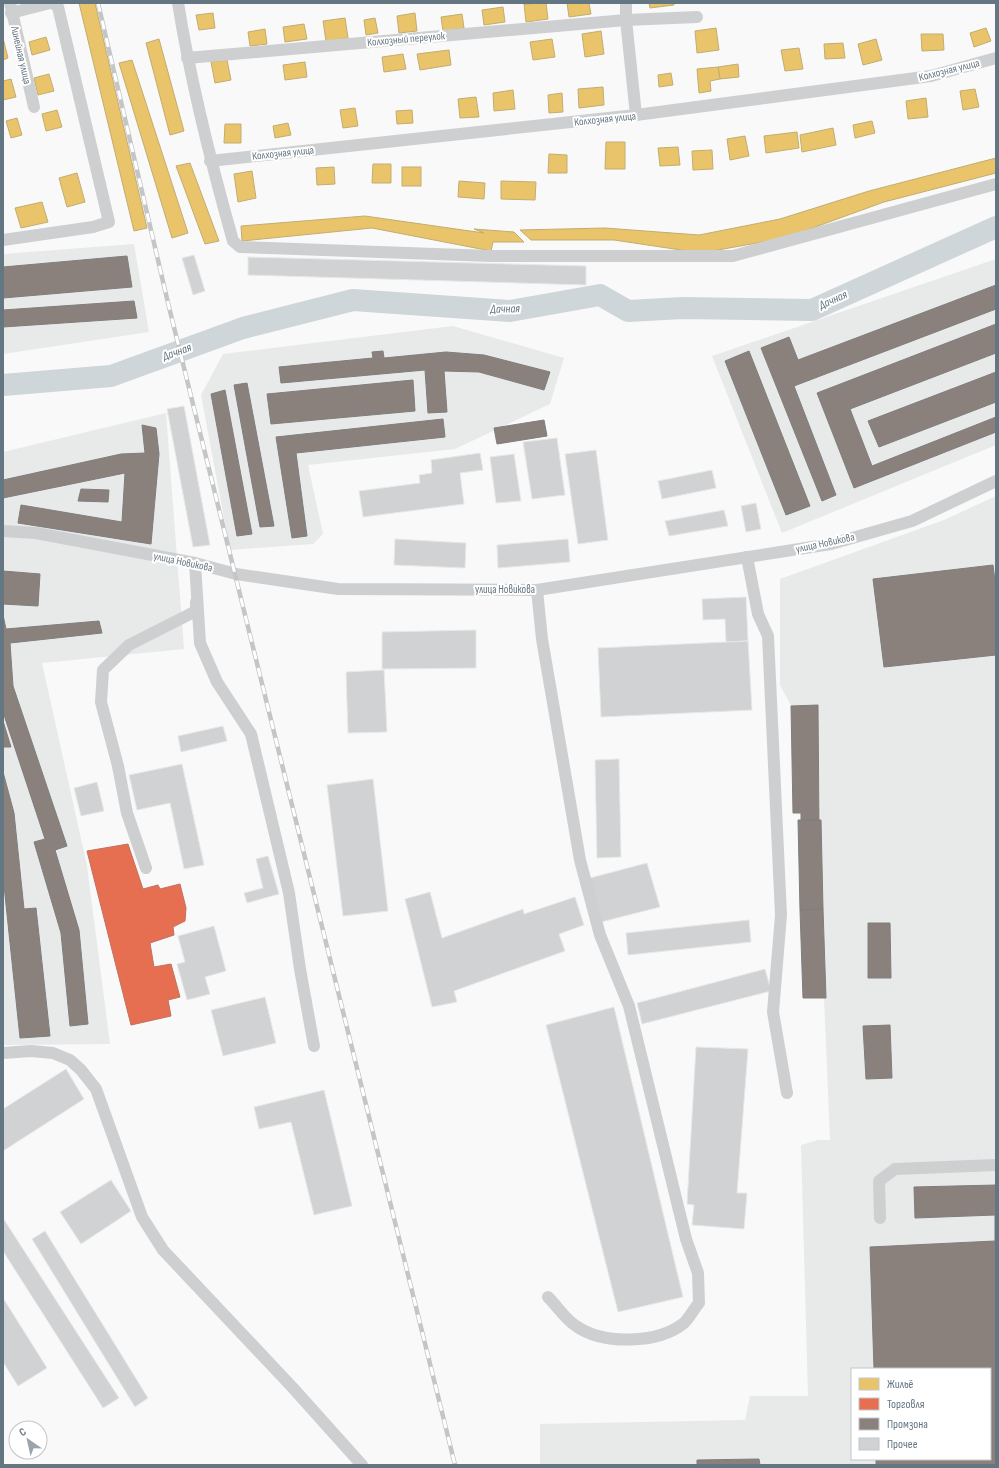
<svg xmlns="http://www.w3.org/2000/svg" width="999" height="1468" viewBox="0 0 999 1468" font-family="'Sofia Sans Condensed',sans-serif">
  <rect width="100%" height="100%" fill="#f9f9f9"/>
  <g fill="#e8e9e9" fill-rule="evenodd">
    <path d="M134,244L149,332L3,354V254Z"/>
    <path d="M996,259V445L782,533L712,356Z"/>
    <path d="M453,326L564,358L550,404L455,449L308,465L323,534L313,544L230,550L201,395L223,354Z"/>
    <path d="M166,413L184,649L42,663L87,866L110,1044L3,1045V452Z"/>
    <path d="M996,496V1465H540V1424L745,1420L750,1396H808L801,1145L818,1140H830L824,998L818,705L791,706L780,685V579L944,520ZM852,1369H990V1459H852Z"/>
  </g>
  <g fill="#e9c46a" stroke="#c1ad72">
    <path d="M79,3H95L147,228L134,231Z"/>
    <path d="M546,3L548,19L526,22L524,4Z"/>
    <path d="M567,3H589L591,14L569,17Z"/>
    <path d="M649,3H674V5L650,8Z"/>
    <path d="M503,7L505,22L484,25L482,10Z"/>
    <path d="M213,13L215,28L199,30L196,15Z"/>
    <path d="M415,13L417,31L399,33L397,16Z"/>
    <path d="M462,14L464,28L443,31L441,17Z"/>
    <path d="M345,18L348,38L326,41L323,21Z"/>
    <path d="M375,18L378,33L366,35L364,20Z"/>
    <path d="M304,24L307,39L285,42L283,27Z"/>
    <path d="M716,28L719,50L697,53L695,31Z"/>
    <path d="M986,28L991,41L974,47L970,33Z"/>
    <path d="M265,29L267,44L250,46L248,32Z"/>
    <path d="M601,31L604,54L585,57L582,34Z"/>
    <path d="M921,34H943L944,50L922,51Z"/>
    <path d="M46,37L50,50L32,55L29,42Z"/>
    <path d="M3,38L8,58L3,60Z"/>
    <path d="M159,39L184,131L170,135L146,43Z"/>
    <path d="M552,39L555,57L533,60L530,42Z"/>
    <path d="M876,39L882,60L863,65L858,44Z"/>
    <path d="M843,43L845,58L825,59L824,44Z"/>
    <path d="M799,48L803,69L785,71L781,50Z"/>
    <path d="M449,50L451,65L420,70L417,54Z"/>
    <path d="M403,54L406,69L384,72L382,57Z"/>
    <path d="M132,60L188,233L172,238L119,63Z"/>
    <path d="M227,60L231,80L215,83L211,62Z"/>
    <path d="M305,62L307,77L285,80L283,65Z"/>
    <path d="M738,64L739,77L720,79L718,67Z"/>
    <path d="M718,67L720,79L710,81L711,91L699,93L697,69Z"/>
    <path d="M671,73L673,85L659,87L658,75Z"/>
    <path d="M49,74L54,91L38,95L34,78Z"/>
    <path d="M11,79L16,97L3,100V81Z"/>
    <path d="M603,87L604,105L579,108L578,89Z"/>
    <path d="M975,89L979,107L963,110L960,91Z"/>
    <path d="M513,90L515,109L494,111L493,93Z"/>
    <path d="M562,93L563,112L549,113L548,95Z"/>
    <path d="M476,97L479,117L460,118L458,99Z"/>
    <path d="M926,98L928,117L908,119L906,101Z"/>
    <path d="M355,108L358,126L343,128L340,110Z"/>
    <path d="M57,110L62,127L46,131L42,114Z"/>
    <path d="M412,110L413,123L397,124L396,111Z"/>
    <path d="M17,118L22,135L11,138L6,121Z"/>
    <path d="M872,121L875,133L855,138L853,125Z"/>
    <path d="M288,123L291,135L275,138L273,126Z"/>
    <path d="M225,124H241V143H224Z"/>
    <path d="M833,128L836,145L802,152L800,135Z"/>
    <path d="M797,132L799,148L766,153L764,136Z"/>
    <path d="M745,136L749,156L730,160L727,139Z"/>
    <path d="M606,142H625V169H605Z"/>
    <path d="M678,147L680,165L660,166L658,148Z"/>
    <path d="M712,150L713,169L693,170L692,151Z"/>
    <path d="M549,154L567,155V173H548Z"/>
    <path d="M996,158V173L884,202L785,238L701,253L614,240H531L520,230L605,228L699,235L780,219L869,191Z"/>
    <path d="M190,163L219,241L205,244L176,166Z"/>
    <path d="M373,164H391V183H372Z"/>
    <path d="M334,167L335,184L317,185L316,168Z"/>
    <rect x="402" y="167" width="19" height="19"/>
    <path d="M252,171L256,198L238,202L234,174Z"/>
    <path d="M77,173L85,202L67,207L59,178Z"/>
    <path d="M459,181L485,183L484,199L458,197Z"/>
    <path d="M501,181L536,182L535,200L501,199Z"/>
    <path d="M42,202L48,222L21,228L15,208Z"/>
    <path d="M365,216L484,233L474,229L514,232L524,242H493L491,251L372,228L242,241L241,226Z"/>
  </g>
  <path fill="#e76f51" stroke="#c07160" d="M128,844L143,889L158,885L160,889L180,884L186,908L185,921L173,927L174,935L150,943L154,967L171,964L180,997L168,1000L171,1016L131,1025L87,851Z"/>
  <g fill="#8a817c" stroke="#7f7e7e">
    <path d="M127,256L132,287L3,298V267Z"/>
    <path d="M996,285V309L794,386L836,495L822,501L761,348L789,337L798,360Z"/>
    <path d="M134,301L137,318L3,327V310Z"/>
    <path d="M996,324V353L850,409L872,466L996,417V432L854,488L817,393Z"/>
    <path d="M383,351L384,358L446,352L484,355L550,372L544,390L479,372L444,371L447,412L428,413L425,370L281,383L279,367L373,358L372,352Z"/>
    <path d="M749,351L810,506L786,515L725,361Z"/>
    <path d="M996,372V402L879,447L868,421Z"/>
    <path d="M413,380L415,411L271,424L267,394Z"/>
    <path d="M247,383L274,526L260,527L234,385Z"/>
    <path d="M225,390L252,534L237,536L211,394Z"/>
    <path d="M443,419L445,437L296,453L307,536L292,538L276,437Z"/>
    <path d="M544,420L547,436L497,444L494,428Z"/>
    <path d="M142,425L156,428L159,454L151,544L18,523L21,505L122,522L125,473L3,498V480L121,454L145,453Z"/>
    <path d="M81,489L109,490L108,502L78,501Z"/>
    <path d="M993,565L996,589V655L884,667L873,579Z"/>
    <path d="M3,571L40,574L38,606L3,604Z"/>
    <path d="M3,615L6,629L99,621L102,633L10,643L13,686L67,846L55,850L79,930L88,1024L70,1026L61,933L34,842L45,839L3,712Z"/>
    <path d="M818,705L819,820H801V813H793L791,706Z"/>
    <path d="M3,721L11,747H3Z"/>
    <path d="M3,772L14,813L24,909L36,908L50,1036L20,1038L3,876Z"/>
    <path d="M798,820H821L823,909L800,910Z"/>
    <path d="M823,909L826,998H803L800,910Z"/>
    <path d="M868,923H890L891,978H868Z"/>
    <path d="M890,1025L892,1078L866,1079L863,1026Z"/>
    <path d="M996,1185V1465H876V1459H990V1369H874L870,1247L995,1241V1215L915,1218L914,1187Z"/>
    <path d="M759,1459L760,1465H697V1460Z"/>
  </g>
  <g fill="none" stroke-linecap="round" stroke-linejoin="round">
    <path stroke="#ced6d9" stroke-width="22" d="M3,385L111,376L243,328L353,300L510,311L600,295L628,311L683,308L812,310L996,227"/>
  </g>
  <g fill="#d0d2d3" stroke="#e8e8e8">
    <path d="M194,255L205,291L193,295L182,258Z"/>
    <path d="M248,257L586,266V285L248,275Z"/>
    <path d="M184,406L210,545L193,547L167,409Z"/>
    <path d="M557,438L565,495L532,499L523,442Z"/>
    <path d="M596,450L608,540L578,544L565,454Z"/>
    <path d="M480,453L483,470L460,473L464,504L363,517L359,491L420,483L419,475L432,473L431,460Z"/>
    <path d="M514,454L521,501L496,503L490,457Z"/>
    <path d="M712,470L716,488L662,499L658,481Z"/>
    <path d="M756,503L761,529L746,532L741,506Z"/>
    <path d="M724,510L728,526L669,536L665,521Z"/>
    <path d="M395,539L466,543L465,568L394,565Z"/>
    <path d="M568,539L570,562L498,568L497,545Z"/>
    <path d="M746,597L748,641L726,642L725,619L703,620L702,599Z"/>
    <path d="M476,630V668L382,669V632Z"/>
    <path d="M748,641L752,710L601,717L598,648Z"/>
    <path d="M384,670L387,732L348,733L346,672Z"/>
    <path d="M223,726L227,741L181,752L178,736Z"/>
    <path d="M619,759L621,857L597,858L595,760Z"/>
    <path d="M182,764L204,865L184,869L170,803L137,810L129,775Z"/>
    <path d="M373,779L388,911L343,916L327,785Z"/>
    <path d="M97,782L104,811L81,816L74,788Z"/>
    <path d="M268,856L279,894L247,903L244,893L263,888L256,859Z"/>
    <path d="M647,863L660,907L601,922L590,878Z"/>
    <path d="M430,892L442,938L523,909L524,914L575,897L584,925L559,934L565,951L454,991L457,1002L432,1007L405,899Z"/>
    <path d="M749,920L751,942L628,955L626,933Z"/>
    <path d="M214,926L226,971L205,977L210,994L187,1000L177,964L185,962L178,936Z"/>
    <path d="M765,969L771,991L642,1024L637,1003Z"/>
    <path d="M265,997L276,1043L223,1056L211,1010Z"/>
    <path d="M614,1007L683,1297L618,1312L546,1025Z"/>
    <path d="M696,1047L748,1049L737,1193H747L744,1229L692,1225L694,1205L687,1204Z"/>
    <path d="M66,1069L84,1099L3,1151V1109Z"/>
    <path d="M324,1090L352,1206L314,1215L291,1122L259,1129L254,1107Z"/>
    <path d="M111,1180L131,1211L81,1244L60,1212Z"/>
    <path d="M3,1218L119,1398L103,1408L3,1251Z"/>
    <path d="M45,1231L148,1398L135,1407L32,1239Z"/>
    <path d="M3,1298L47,1368L18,1386L3,1362Z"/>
  </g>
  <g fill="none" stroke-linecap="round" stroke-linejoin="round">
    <g stroke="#cecfd0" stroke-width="12">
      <path d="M10,3L34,107"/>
      <path d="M178,3C191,84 211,163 233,241L240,247L491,256H733L996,184"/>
      <path d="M626,3V20L636,115"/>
      <path d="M11,13L50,3"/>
      <path d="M187,58L626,20L697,17"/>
      <path d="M210,161L636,115L931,76L996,58"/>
      <path d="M3,240L93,227L109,222L58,7L53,3"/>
      <path d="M3,531L36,533L195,563L236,574L338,589L537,590L831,544L912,521L996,481"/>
      <path d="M747,557L758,614L768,636L781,915L773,1012L787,1093"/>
      <path d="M195,563L200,643L217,682L251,734L289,893L300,969L314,1046"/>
      <path d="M537,590L542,639L580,860L600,935L629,1006L686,1239L698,1273L699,1303C694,1309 689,1318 684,1323C658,1344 603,1345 576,1326C565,1319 557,1306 548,1297"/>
      <path d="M146,868L127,813L118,766L101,702L103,670L129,645L196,611V602"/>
      <path d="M3,1053L31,1051L53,1053L70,1060L81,1070L96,1089L142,1217L163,1250L293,1388L362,1465"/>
      <path d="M880,1218L879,1181L895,1169L996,1165"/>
    </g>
    <defs>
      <path id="rail" d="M98,3L168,303L455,1465"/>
    </defs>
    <use href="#rail" stroke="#c3c5c6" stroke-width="4.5"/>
    <use href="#rail" stroke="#fff" stroke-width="3" stroke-dasharray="9" stroke-linecap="butt"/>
  </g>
  <g text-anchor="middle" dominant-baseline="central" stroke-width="4" stroke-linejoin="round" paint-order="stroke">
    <g font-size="11" fill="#657683" stroke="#fff">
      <text transform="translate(406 39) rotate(-5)">Колхозный переулок</text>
      <text transform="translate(21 55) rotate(77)">Линейная улица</text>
      <text transform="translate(949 70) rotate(-14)">Колхозная улица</text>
      <text transform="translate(605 119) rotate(-6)">Колхозная улица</text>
      <text transform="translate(283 153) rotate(-6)">Колхозная улица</text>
      <text transform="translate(825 543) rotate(-12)">улица Новикова</text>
      <text transform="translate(183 562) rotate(12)">улица Новикова</text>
      <text x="505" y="589">улица Новикова</text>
    </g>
    <g font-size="12" font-style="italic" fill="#60757c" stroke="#fff">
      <text transform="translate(833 300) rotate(-24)">Дачная</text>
      <text transform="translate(505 309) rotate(-1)">Дачная</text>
      <text transform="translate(177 352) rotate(-20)">Дачная</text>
    </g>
  </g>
  <rect width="999" height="1468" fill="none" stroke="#657683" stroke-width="8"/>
  <rect x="851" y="1368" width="140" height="92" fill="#ffffff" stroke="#c1c8cd"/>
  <rect x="859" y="1378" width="20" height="12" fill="#e9c46a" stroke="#c1c8cd"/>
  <text x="887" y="1388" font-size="12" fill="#657683">Жильё</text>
  <rect x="859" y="1398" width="20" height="12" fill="#e76f51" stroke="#c1c8cd"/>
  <text x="887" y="1408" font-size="12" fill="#657683">Торговля</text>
  <rect x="859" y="1418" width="20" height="12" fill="#8a817c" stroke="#c1c8cd"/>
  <text x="887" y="1428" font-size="12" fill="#657683">Промзона</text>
  <rect x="859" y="1438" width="20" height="12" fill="#d0d2d3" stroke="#c1c8cd"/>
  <text x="887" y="1448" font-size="12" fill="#657683">Прочее</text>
  <g transform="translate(28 1440) rotate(326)"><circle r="19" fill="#ffffff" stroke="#c1c8cd"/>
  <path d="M0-3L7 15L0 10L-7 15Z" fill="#99a4ac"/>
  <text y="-6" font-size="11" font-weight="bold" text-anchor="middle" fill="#657683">С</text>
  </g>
</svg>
